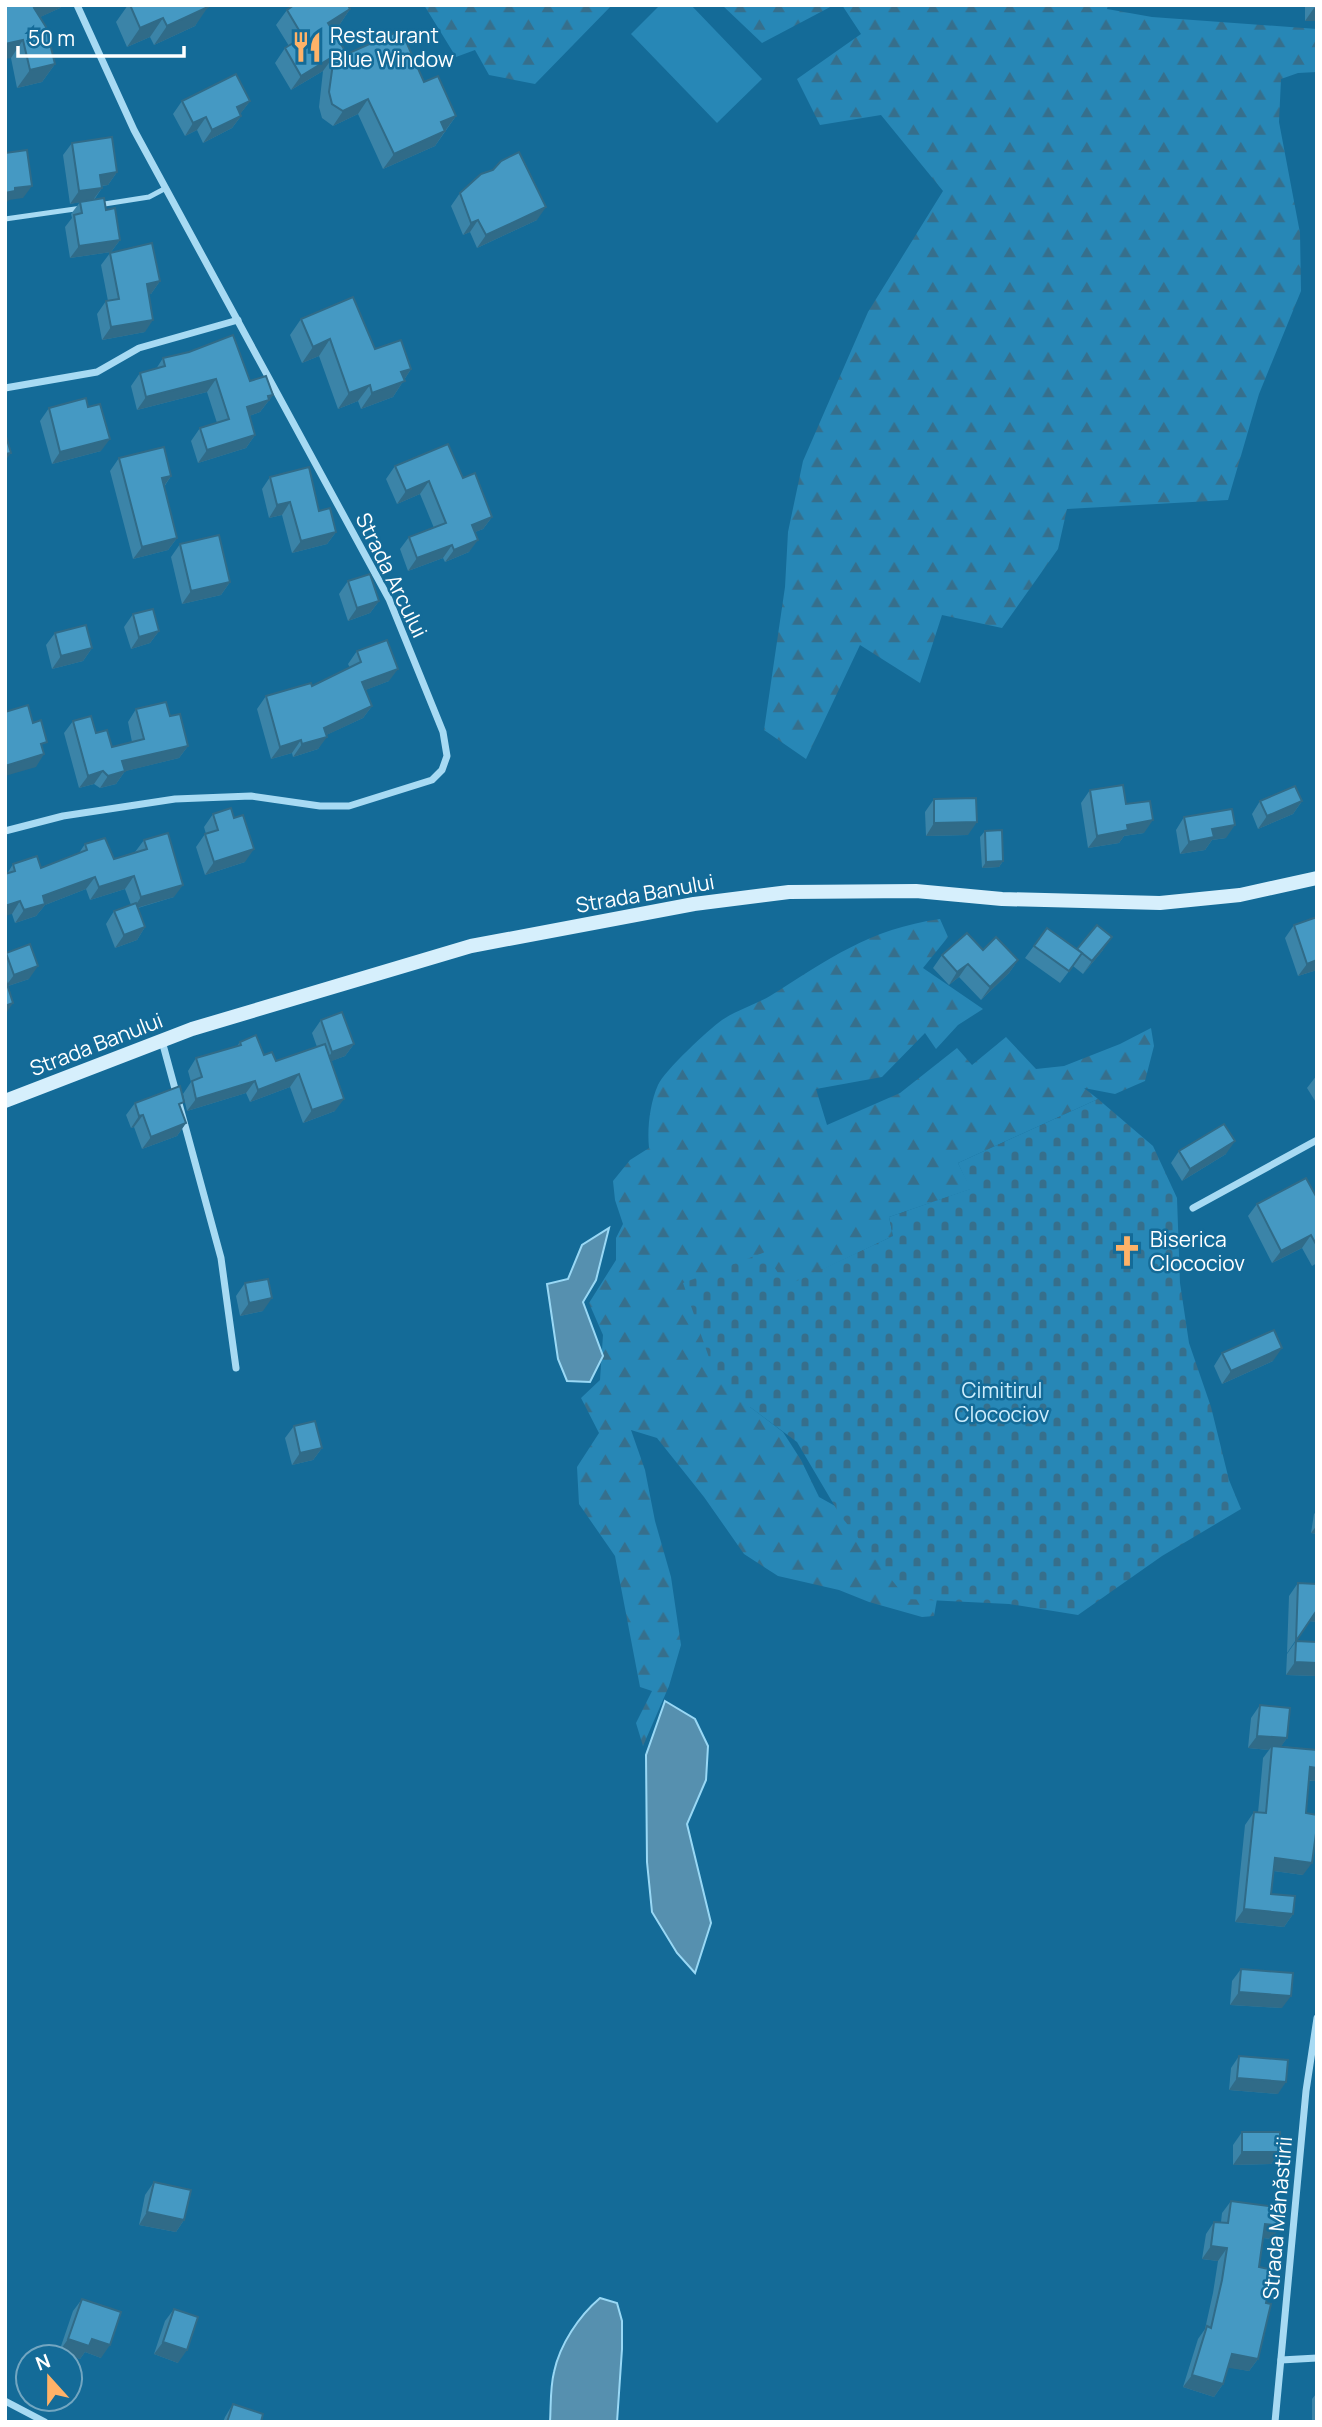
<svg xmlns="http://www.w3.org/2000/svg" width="1322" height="2427" viewBox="0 0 1322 2427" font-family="Manrope,sans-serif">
  <defs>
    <pattern id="forest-firs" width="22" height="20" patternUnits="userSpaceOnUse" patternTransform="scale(1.75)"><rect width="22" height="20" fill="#2787b6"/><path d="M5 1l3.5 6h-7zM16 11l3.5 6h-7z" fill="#366f8c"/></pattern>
    <pattern id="cemetery-stones" width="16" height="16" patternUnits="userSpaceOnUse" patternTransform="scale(1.75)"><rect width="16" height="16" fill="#2787b6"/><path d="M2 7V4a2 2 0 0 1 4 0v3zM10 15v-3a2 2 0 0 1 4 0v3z" fill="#366f8c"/></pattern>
  </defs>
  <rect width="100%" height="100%" fill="#146b98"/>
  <g fill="url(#forest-firs)">
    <path d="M424,5H612L535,84L489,75L475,50L456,57Z"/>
    <path d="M722,5H834L762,43Z"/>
    <path d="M842,5H1108L1107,9L1152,17L1317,29V72L1298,73L1281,79L1279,122L1300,233L1301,291L1259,394L1228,500L1067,509L1058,549L1002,628L942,615L920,683L860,645L806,759L764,730L785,587L788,532L803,461L868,312L943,191L881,115L820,125L797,79L861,34Z"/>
    <path d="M940,919L948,937L923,968L983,1009L958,1025L936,1049L925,1033L882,1077L816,1089L827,1125L900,1093L957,1048L972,1065L1006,1037L1036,1069L1064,1066L1120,1044L1151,1028L1154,1046L1145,1081L1115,1094L1084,1088L1098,1099L958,1163L971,1189L889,1217L893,1236L786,1287L750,1407L783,1432L801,1460L819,1497L855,1517L940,1582L934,1616L922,1617L869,1602L839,1590L778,1576L744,1554L704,1497L657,1438L631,1430L645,1470L655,1521L671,1577L681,1645L669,1686L643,1746L636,1723L652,1691L640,1687L615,1556L579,1504L577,1467L599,1433L581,1398L600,1380L603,1335L589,1303L616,1260V1238L623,1224L615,1200L613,1181L630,1160L649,1148C647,1128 650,1103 658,1085C665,1070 708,1030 722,1020C737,1010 755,1005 770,996C829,959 869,929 940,919Z"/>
  </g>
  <path fill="url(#cemetery-stones)" d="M1098,1099L1153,1146L1177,1198L1180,1283L1189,1343L1211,1407L1229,1480L1241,1509L1162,1556L1078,1615L1009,1604L907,1599L840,1515L797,1442L750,1407L714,1372L683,1283L765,1252L786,1286L893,1236L889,1217L970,1189L958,1163Z"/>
  <path fill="#2787b6" d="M660,5H691L762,79L717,123L631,34Z"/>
  <g fill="#5690af" stroke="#99d8f5" stroke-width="2">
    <path d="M609,1228L596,1280L583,1302L603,1356L590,1382L567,1381L558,1359L547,1284L568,1279L582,1245Z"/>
    <path d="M665,1701L695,1719L708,1746L706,1780L687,1824L711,1923L695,1973L677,1953L652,1912L647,1862L646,1755Z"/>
    <path d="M600,2298L617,2303L622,2321V2349L617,2422H550C551,2406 550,2388 554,2372C560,2344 579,2316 600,2298Z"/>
  </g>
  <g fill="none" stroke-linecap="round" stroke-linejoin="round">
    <g stroke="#a7daf3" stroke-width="5">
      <path d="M98,205L149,197L166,188"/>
      <path d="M5,219L82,208"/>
    </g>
    <g stroke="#a7daf3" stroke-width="7">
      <path d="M5,388L97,372L139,348L238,320"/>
      <path d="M5,831L63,816L175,799L251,796L320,806H349L432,780L442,770L447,756L443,732L389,599L134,130L77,5"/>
      <path d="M162,1041L221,1258L236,1368"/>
      <path d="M1193,1208L1317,1140"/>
      <path d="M1281,2360L1317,2358"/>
      <path d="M5,2401L45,2422"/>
      <path d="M1275,2422L1306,2091L1317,2018"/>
    </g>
    <path stroke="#d6effc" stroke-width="14" d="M5,1101L192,1029L471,946L694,904L789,892L916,891L1002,899L1160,903L1240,895L1317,878"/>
  </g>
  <g fill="#3b84a8">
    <path d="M5,5H62L60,8L40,17L55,64L42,82L17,88L11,58Z"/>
    <path d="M128,5H207L195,26L154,45L150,37L127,47L116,22Z"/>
    <rect x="1305" y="5" width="12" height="16"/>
    <path d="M350,9L340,24L332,29L347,54L424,82L456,116L435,146L383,169L358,114L333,126L322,118L319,107L323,71L291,90L275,63L285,48L289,46L276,25L287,10Z"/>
    <path d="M182,101H250L240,114L241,116L232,128L203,143L197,130L185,136L173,114Z"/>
    <path d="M72,143L117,172L108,185L102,186V188L94,200L106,210L120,240L111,252L70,258L65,227L72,218L71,214L80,202L70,204L63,155Z"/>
    <path d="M460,193L537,220L477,248L470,232L463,235L451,206Z"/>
    <path d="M110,253L160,281L151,294H149L145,332L102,340L97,314L106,301H108L101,265Z"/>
    <path d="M301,319L375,349L411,369L393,397L361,409L358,401L338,409L319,356L302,363L290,335Z"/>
    <path d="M163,358L250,381L273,395L260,412L249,416L255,435L246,448L198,463L191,441L200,428L217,423L207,392L137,410L131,386L140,373L156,369Z"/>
    <path d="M49,408L101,451L52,464L40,421Z"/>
    <path d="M119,458L171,476L164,487L177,538L168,550L133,559L110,471Z"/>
    <path d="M395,466L463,478L492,517L483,529L475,532L469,552L445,562L443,558L408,571L400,549L409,537L434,528L420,494L397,504L386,479Z"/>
    <path d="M270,477L336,532L327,544L292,553L282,515L269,518L262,489Z"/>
    <path d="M180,544L230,582L221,595L182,604L171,557Z"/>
    <path d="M348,581L379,601L370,613L348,621L339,594Z"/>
    <path d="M133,614L159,631L150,643L131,649L124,627Z"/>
    <path d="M55,633L92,648L83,661L52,669L46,645Z"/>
    <path d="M357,651L389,681L365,690L372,706L363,718L326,735L318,749L293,757L292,753L271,759L257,709L266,696L312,686L350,668L348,664Z"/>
    <path d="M136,709L170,716L188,746L179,758L125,771L116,784L100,788L94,784L79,788L64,733L73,721L96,733L112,747L132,742L128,722Z"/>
    <path d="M1090,790L1126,804L1144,833L1124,836L1119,843L1088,848L1081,803Z"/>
    <path d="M934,799L968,835L926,836L925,812Z"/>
    <path d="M1260,801H1302L1293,814L1258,829L1252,814Z"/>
    <path d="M213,814L234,818L245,862L205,875L196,847L205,834H206L204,827Z"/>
    <path d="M1184,817L1226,838L1212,840L1205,850L1180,854L1176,830Z"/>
    <path d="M985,831L1003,861L999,867L982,868L980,837Z"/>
    <path d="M144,840L174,897L138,908L145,927L137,940L115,948L106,924L114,911L131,905L125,889L90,900L86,889L45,905L36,916L15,923L12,914L7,874L13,864L41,868L79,853L85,844L114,859L135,852Z"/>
    <path d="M1294,925L1317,970L1298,976L1285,938Z"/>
    <path d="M1047,928L1077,949L1103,950L1083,974L1073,966L1060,983L1025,958Z"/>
    <path d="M983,950L1018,960L1009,973L981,1000L959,977L949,985L933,968L942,955Z"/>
    <path d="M6,953L29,979L8,986L5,1015Z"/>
    <path d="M321,1020L354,1044L345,1056L331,1061L335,1111L303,1123L290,1087L250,1102L246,1093L187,1111L183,1094L191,1082L188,1071L196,1058L237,1046L240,1042L276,1061L317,1047L312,1033Z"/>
    <path d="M1317,1075V1104L1307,1088Z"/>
    <path d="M135,1103L180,1108L186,1123L177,1136L142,1149L134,1127L131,1128L126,1115Z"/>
    <path d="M1179,1151L1226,1154L1182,1181L1171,1163Z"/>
    <path d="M1317,1198V1263L1312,1266L1302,1248L1272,1263L1248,1216L1257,1204Z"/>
    <path d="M245,1283L263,1311L240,1316L236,1296Z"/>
    <path d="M1222,1353L1273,1361L1222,1384L1214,1366Z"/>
    <path d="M294,1426L322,1448L313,1460L292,1465L285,1438Z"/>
    <path d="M1317,1511V1534L1311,1533L1314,1514Z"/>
    <path d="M1298,1583L1317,1622L1309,1621L1287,1653L1289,1596Z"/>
    <path d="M1296,1641L1317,1642V1676L1286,1675L1287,1654Z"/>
    <path d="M1260,1705L1287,1738L1281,1746L1317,1750V1781H1309L1306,1813L1303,1875L1274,1871L1271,1894L1293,1914L1284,1927L1235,1922L1245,1825L1254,1812L1258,1813L1263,1758L1269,1750L1248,1748L1251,1718Z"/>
    <path d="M1241,1969L1282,2008L1230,2005L1232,1981Z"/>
    <path d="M1239,2056L1278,2094L1229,2090L1231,2068Z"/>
    <path d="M1242,2132L1280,2152L1271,2164L1233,2165V2145Z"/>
    <path d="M154,2182L184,2220L176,2232L139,2225L145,2195Z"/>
    <path d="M1231,2201L1272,2239L1263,2238L1259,2267L1266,2303L1258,2359L1249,2371L1228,2367L1223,2384L1214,2397L1183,2387L1198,2339L1205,2329L1213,2293L1218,2261L1202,2259L1206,2234L1214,2222H1221L1222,2213Z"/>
    <path d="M82,2299L101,2358L85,2352L80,2359L59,2352L73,2311Z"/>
    <path d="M174,2309L178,2363L154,2354L165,2321Z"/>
    <path d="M1317,2366V2422H1312V2399L1316,2394L1315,2369Z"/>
    <path d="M233,2404L261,2422H223L225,2417Z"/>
  </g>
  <g fill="#306b88">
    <path d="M40,5H62L60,8L21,26L34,8Z"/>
    <path d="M208,7L195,26L154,45L167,26Z"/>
    <path d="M1314,8H1317V21H1305Z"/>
    <path d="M350,9L340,24L318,38L328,23Z"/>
    <path d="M163,18L150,37L127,47L140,28Z"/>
    <path d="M23,40L11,58L5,59V44Z"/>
    <path d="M334,56L323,71L291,90L301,76Z"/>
    <path d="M55,64L42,82L17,88L30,70Z"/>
    <path d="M368,99L358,114L333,126L343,111Z"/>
    <path d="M250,101L241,113L228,120L237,107Z"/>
    <path d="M241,116L232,128L203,143L212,130Z"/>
    <path d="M456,116L445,131L441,122Z"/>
    <path d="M206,117L197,130L185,136L193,123Z"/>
    <path d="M445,131L435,146L383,169L394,154Z"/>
    <path d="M117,172L108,185L91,187L100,175Z"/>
    <path d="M32,186L23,198L9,200L5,204V193L15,188Z"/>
    <path d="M102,188L93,200L70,204L79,191Z"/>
    <path d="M546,207L537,220L477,248L486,235Z"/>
    <path d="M478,220L470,232L463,235L471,223Z"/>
    <path d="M120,240L111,252L70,258L79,246Z"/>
    <path d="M160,281L151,294L138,297L147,284Z"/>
    <path d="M153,320L145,332L102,340L111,327Z"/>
    <path d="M330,339L319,356L302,363L313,347Z"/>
    <path d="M411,369L393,397L361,409L372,393L401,372Z"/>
    <path d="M216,379L207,392L137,410L146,397Z"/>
    <path d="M370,385L358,401L338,409L349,393Z"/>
    <path d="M273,395L260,412L238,420L247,407Z"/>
    <path d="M255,435L246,448L198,463L207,450Z"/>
    <path d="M110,439L101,451L52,464L60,452Z"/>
    <path d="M11,453L5,461V454Z"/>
    <path d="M171,476L162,489V478Z"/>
    <path d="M429,481L420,494L397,504L406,491Z"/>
    <path d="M290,502L282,515L269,518L277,505Z"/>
    <path d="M492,517L483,529L463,537L472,525Z"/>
    <path d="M336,532L327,544L292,553L301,541Z"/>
    <path d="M177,538L168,550L133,559L142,547Z"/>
    <path d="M478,540L469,552L445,562L454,550Z"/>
    <path d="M452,545L443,558L408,571L417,558Z"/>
    <path d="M230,582L221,595L182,604L191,591Z"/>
    <path d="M379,601L370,613L348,621L357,608Z"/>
    <path d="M159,631L150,643L131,649L139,637Z"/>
    <path d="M92,648L83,661L52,669L61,656Z"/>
    <path d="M398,669L389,681L353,695L362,682Z"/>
    <path d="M372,706L363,718L316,740L327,737L318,749L293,757L302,744L324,728Z"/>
    <path d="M301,740L292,753L271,759L280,747Z"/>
    <path d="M188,746L179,758L114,774L122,761Z"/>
    <path d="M44,754L36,767L5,776V766Z"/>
    <path d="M103,771L94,784L79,788L88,776Z"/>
    <path d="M125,771L116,784L100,788L108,776Z"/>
    <path d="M1302,801L1293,814L1258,829L1267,816Z"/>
    <path d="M1153,820L1144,833L1124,836L1119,843L1088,848L1097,836L1127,825Z"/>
    <path d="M977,822L968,835L926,836L934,823Z"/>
    <path d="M1235,825L1226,838L1212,840L1205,850L1180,854L1189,842L1212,829Z"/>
    <path d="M254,849L245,862L205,875L214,862Z"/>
    <path d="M1003,861L999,867L982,868L986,862Z"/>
    <path d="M134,876L125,889L90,900L99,887Z"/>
    <path d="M95,877L86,889L45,905L36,916L15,923L24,910L43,896Z"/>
    <path d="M183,885L174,897L133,909L141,897Z"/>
    <path d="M20,901L12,914L5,916V906Z"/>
    <path d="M145,927L137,940L115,948L124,935Z"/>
    <path d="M1112,937L1103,950L1083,974L1092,961Z"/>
    <path d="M1018,960L1009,973L981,1000L990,987Z"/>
    <path d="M1317,960V970L1298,976L1307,964Z"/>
    <path d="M968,964L959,977L949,985L957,972Z"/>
    <path d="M38,966L29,979L5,987L14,975Z"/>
    <path d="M13,1003L5,1015V1006Z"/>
    <path d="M354,1044L345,1056L324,1064L332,1052Z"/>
    <path d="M299,1074L290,1087L250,1102L258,1090Z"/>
    <path d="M255,1081L246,1093L187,1111L196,1099Z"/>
    <path d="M344,1099L335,1111L303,1123L312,1110Z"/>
    <path d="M143,1115L134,1127L131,1128L139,1116Z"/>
    <path d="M186,1123L177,1136L142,1149L151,1137Z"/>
    <path d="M1235,1141L1226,1154L1182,1181L1190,1169Z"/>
    <path d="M1311,1235L1302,1248L1272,1263L1281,1251Z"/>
    <path d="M272,1298L263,1311L240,1316L249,1303Z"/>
    <path d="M1282,1348L1273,1361L1222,1384L1231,1371Z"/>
    <path d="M322,1448L313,1460L292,1465L300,1453Z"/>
    <path d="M1317,1525V1534L1311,1533Z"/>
    <path d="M1317,1610V1622L1309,1621Z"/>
    <path d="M1295,1662L1317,1663V1676L1286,1675Z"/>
    <path d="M1257,1736L1287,1738L1278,1751L1272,1746L1269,1750L1248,1748Z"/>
    <path d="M1310,1767L1317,1768V1781L1301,1780Z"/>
    <path d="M1275,1858L1312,1863L1303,1875L1266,1870Z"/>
    <path d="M1244,1909L1293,1914L1284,1927L1235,1922Z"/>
    <path d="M1239,1992L1291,1996L1282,2008L1230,2005Z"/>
    <path d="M1237,2078L1286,2082L1278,2094L1229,2090Z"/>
    <path d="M1242,2152H1280L1271,2164L1233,2165Z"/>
    <path d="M147,2212L184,2220L176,2232L139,2225Z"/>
    <path d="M1265,2224L1281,2226L1272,2239L1256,2237Z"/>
    <path d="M1211,2246L1227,2248L1218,2261L1202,2259Z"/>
    <path d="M68,2339H92L110,2345L101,2358L85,2352L80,2359L59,2352Z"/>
    <path d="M163,2342L187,2350L178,2363L154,2354Z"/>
    <path d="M1232,2354L1258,2359L1249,2371L1223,2367Z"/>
    <path d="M1192,2375L1223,2384L1214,2397L1183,2387Z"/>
  </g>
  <g fill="#4599c3" stroke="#306b88" stroke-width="2">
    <path d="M5,5H40L34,8L46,27L55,64L30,70L23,40L5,44Z"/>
    <path d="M130,5H207L208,7L167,26L163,18L140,28Z"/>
    <path d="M294,5H348L350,9L328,23L347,54L401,30L424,82L438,76L456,116L441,122L445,131L394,154L368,99L343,111L332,104L329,92L334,56L301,76L285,48L303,37L287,10Z"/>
    <path d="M236,74L250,101L237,107L241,116L212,130L206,117L193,123L182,101Z"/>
    <path d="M112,137L117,172L100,175L102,188L79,191L72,143Z"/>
    <path d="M27,150L32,186L15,188V191L5,193V153Z"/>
    <path d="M519,152L546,207L486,235L478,220L471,223L460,193L481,174L493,170L501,161Z"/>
    <path d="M104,198L106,210L115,208L120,240L79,246L74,215L82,213L80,202Z"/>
    <path d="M152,243L160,281L147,284L153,320L111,327L106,301L119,299L110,253Z"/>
    <path d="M353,297L375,349L401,340L411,369L401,372L405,381L372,393L370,385L349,393L330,339L313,347L301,319Z"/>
    <path d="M233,335L250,381L266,376L273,395L268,396L269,400L247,407L255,435L207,450L200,428L229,419L216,379L146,397L140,373L165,366L163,358L189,352Z"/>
    <path d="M86,398L88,407L100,404L110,439L60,452L49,408Z"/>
    <path d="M5,433L11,453L5,454Z"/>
    <path d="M448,444L463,478L475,473L492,517L472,525L478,540L454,550L452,545L417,558L409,537L446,523L429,481L406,491L395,466Z"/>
    <path d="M164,447L171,476L162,478L177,538L142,547L119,458Z"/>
    <path d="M309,467L319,511L330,508L336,532L301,541L290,502L277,505L270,477Z"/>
    <path d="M219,535L230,582L191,591L180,544Z"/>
    <path d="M370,574L379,601L357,608L348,581Z"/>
    <path d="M153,609L159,631L139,637L133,614Z"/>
    <path d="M86,625L92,648L61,656L55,633Z"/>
    <path d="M387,640L398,669L362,682L372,706L324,728L327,737L302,744L301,740L280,747L266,696L311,683L312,686L361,662L357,651Z"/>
    <path d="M166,702L170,716L180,714L188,746L122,761L125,771L108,776L103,771L88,776L73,721L91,716L96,733L107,730L112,747L144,739L136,709Z"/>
    <path d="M28,705L33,723L41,720L47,742L41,744L44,754L5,766V712Z"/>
    <path d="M1123,785L1126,804L1150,801L1153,820L1127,825L1128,830L1097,836L1090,790Z"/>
    <path d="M1295,786L1302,801L1267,816L1260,801Z"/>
    <path d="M976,798L977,822L934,823V799Z"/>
    <path d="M231,808L234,818L243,815L254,849L214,862L205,834L218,830L213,814Z"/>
    <path d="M1232,809L1235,825L1212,829L1214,837L1189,842L1184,817Z"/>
    <path d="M1002,830L1003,861L986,862L985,831Z"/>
    <path d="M168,833L183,885L141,897L134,876L99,887L95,877L43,896L45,904L24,910L20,901L5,906V874L15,871L13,864L37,856L41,868L87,850L85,844L105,838L114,859L147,849L144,840Z"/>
    <path d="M136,903L145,927L124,935L114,911Z"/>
    <path d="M1317,917V960L1307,964L1294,925Z"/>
    <path d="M1097,925L1112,937L1092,961L1077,949Z"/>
    <path d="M1047,928L1082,953L1069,971L1034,946Z"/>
    <path d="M967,933L983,950L996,937L1018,960L990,987L968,964L957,972L942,955Z"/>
    <path d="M30,944L38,966L14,975L6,953Z"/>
    <path d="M5,978L13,1003L5,1006Z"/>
    <path d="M342,1012L354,1044L332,1052L321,1020Z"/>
    <path d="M256,1035L264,1055L272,1052L276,1061L325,1044L344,1099L312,1110L299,1074L258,1090L255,1081L196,1099L192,1081L202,1077L196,1058L241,1045L240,1042Z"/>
    <path d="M180,1086L184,1102L179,1104L186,1123L151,1137L143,1115L139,1116L135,1103Z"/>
    <path d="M1224,1124L1235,1141L1190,1169L1179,1151Z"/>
    <path d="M1306,1178L1317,1198V1246L1311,1235L1281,1251L1257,1204Z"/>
    <path d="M268,1279L272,1298L249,1303L245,1283Z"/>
    <path d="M1274,1330L1282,1348L1231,1371L1222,1353Z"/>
    <path d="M315,1421L322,1448L300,1453L294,1426Z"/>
    <path d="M1298,1583L1317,1584V1610L1296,1641Z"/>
    <path d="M1296,1641L1317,1642V1663L1295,1662Z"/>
    <path d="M1260,1705L1290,1708L1287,1738L1257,1736Z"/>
    <path d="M1272,1746L1317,1750V1768L1310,1767L1306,1813L1317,1815V1826L1312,1863L1275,1858L1271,1894L1295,1896L1293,1914L1244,1909L1254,1812L1266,1813Z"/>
    <path d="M1241,1969L1293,1973L1291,1996L1239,1992Z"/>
    <path d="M1239,2056L1288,2060L1286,2082L1237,2078Z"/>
    <rect x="1242" y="2132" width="38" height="20"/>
    <path d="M154,2182L191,2190L184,2220L147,2212Z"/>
    <path d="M1231,2201L1283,2208L1281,2226L1265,2224L1259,2267L1273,2270L1266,2303L1271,2304L1258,2359L1232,2354L1223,2384L1192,2375L1207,2326L1211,2328L1222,2280L1227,2248L1211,2246L1214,2222L1228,2223Z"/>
    <path d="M82,2299L121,2312L110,2345L92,2339L89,2346L68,2339Z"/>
    <path d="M174,2309L198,2317L187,2350L163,2342Z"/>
    <path d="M233,2404L263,2414L261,2422H227Z"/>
  </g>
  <defs>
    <symbol id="restaurant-bare" viewBox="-9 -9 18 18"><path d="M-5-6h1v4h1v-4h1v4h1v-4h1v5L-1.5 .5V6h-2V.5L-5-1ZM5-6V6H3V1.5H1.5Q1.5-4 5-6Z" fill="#ffb268" stroke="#146b98" stroke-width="2.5" paint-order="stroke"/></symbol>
    <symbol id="church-bare" viewBox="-9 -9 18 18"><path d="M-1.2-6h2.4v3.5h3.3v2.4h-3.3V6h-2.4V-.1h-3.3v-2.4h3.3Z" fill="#ffb268" stroke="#146b98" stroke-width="2.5" paint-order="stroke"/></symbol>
  </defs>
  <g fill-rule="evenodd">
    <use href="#restaurant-bare" x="285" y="25" width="44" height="44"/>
    <use href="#church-bare" x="1105" y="1229" width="44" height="44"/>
  </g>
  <g text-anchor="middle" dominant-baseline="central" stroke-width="5" stroke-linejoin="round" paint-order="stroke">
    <g font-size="21" fill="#fff" stroke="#146b98" text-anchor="start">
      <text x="330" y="35">Restaurant<tspan x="330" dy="24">Blue Window</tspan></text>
      <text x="1150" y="1239">Biserica<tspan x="1150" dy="24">Clocociov</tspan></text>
    </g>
    <g font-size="21" fill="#fff" stroke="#146b98">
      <text transform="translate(392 575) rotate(64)">Strada Arcului</text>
      <text transform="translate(645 893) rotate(-10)">Strada Banului</text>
      <text transform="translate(96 1044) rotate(-21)">Strada Banului</text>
      <text transform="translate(1277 2218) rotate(-85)">Strada Mănăstirii</text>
    </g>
    <g font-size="21" fill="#ceeefd" stroke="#146b98">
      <text x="1002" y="1390">Cimitirul<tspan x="1002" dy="24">Clocociov</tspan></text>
    </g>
  </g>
  <rect width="1322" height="2427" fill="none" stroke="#ffffff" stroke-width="14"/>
  <g transform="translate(49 2378) rotate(339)"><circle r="33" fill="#146b98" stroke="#72a6c1" stroke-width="2"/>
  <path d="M0-5L12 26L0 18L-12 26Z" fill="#ffb268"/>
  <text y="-10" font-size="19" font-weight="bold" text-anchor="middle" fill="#ffffff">N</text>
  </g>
  <path d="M18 46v10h166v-10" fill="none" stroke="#ffffff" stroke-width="3.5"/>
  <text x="28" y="46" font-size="21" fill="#ffffff" stroke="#146b98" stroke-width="5" paint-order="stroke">50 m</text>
</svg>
